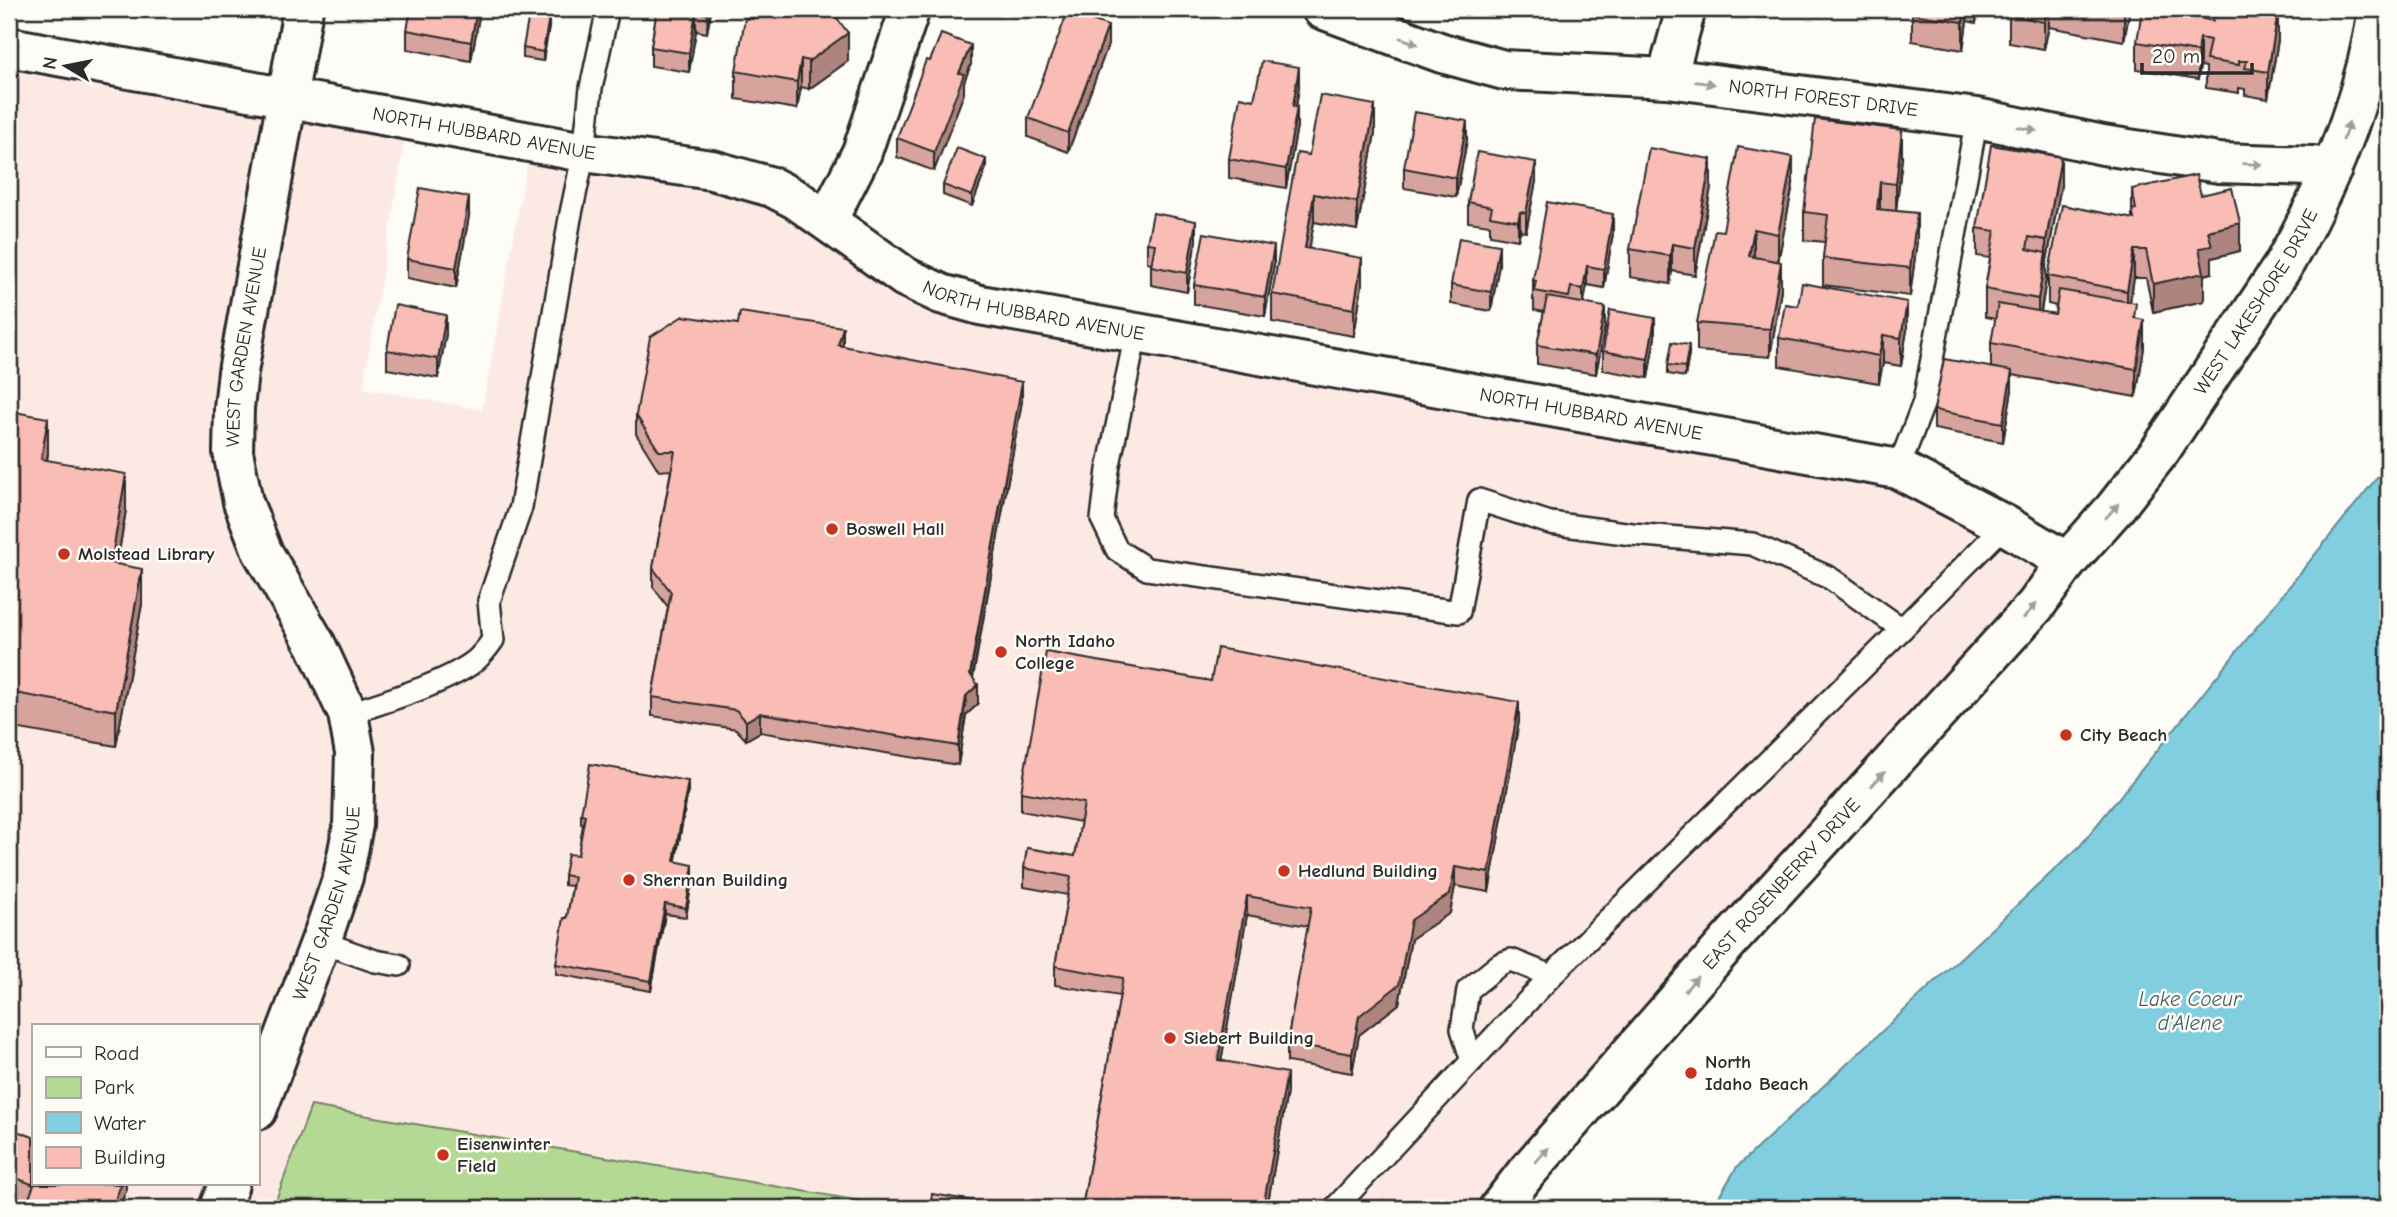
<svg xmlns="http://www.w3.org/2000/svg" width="2397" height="1217" viewBox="0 0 2397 1217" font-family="'Comic Neue',sans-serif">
  <rect width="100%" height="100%" fill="#fdfcf7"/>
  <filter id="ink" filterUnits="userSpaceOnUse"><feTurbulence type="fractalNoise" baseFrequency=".0143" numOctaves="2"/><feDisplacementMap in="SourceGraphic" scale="14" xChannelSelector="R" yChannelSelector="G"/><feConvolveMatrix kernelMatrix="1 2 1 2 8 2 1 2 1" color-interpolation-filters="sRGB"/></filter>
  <g filter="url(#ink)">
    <path fill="#fce9e4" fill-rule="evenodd" d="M9,47L408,120L363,388L482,410L531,142L712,170L905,277L1898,469L2067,562L1499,1208H9ZM33,1026H257V1184H33Z"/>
    <path fill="#b4d994" stroke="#708260" stroke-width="2" d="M311,1106L878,1204L877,1208H273Z"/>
    <path fill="#81cee0" stroke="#5f8d98" stroke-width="2" d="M2388,464V1208H1712L1737,1167L2080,846Z"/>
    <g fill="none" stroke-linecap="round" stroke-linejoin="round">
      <defs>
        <g id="lane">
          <path d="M1136,333L1108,470L1102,519L1117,550L1147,569L1459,612L1479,500L1550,523L1632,534L1752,544L1830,578L1902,629"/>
          <path d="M1898,469L1924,402L1977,118"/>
          <path d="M348,714C385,701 445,684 475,661C482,655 488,647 493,640L489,601L521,507L570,218L584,152L591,88L608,9"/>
          <path d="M321,942L375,961L399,965"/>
          <path d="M1472,1061L1462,1029L1468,990L1500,964L1511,960L1551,976"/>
          <path d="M1335,1208L1551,976L1902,629L2005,525"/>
        </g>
        <g id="street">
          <path id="s1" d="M1322,9L1442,53L1504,70L1667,78L1977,118L2103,145L2219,163L2313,166L2332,169"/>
          <path id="s2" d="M9,47L584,152L712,170L772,187L797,200L905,277L941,294L980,305L1898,469L2005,525L2067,562"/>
          <path d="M1667,78L1686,9"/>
          <path d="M827,221L862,152L910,9"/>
          <path id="s3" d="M257,1110L325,930L343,877L353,825L355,753L348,714L316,645L262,551L243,502L233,452L234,408L238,372L303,9"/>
          <path d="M220,1208L229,1184"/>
        </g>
        <g id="secondary">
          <path id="s4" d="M1499,1208L1526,1173L1729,941L2036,605L2067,562L2115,508L2160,451L2283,266C2328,187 2365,100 2378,9"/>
        </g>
      </defs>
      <use href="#lane" stroke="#2b2b2b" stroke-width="26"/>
      <use href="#street" stroke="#2b2b2b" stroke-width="44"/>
      <use href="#secondary" stroke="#2b2b2b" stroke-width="44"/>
      <use href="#lane" stroke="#fdfcf7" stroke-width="21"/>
      <use href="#street" stroke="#fdfcf7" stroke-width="38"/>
      <use href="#secondary" stroke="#fdfcf7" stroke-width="38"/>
    </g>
    <g fill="#d6a39d" stroke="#2b2b2b" stroke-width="2">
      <path d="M479,9V17L471,61L407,49V30Z"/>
      <path d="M657,9H711L707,33L696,31L689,72L651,66V47Z"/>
      <path d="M1781,9H1821L1820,15Z"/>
      <path d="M1905,9H1978L1976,23L1967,21L1963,50L1912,41V13L1905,12Z"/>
      <path d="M2011,9H2130L2124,41L2049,27L2044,49L2009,43V15Z"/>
      <path d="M2249,9V13L2278,40L2268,99L2245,95V89L2239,88V93L2206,88V67L2200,66L2198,79L2137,69V42L2205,20L2213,21Z"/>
      <path d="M753,19H838L848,61L809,89L801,87L797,109L736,99V71Z"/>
      <path d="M549,27L543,61L523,58V48Z"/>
      <path d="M1108,45L1068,152L1028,137V118Z"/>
      <path d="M930,61L971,64L964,82V93L934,171L897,157V138Z"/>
      <path d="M1299,87L1296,107L1297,126L1286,188L1229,178V159L1254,100Z"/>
      <path d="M1375,133L1357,230L1314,222L1309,248L1362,285L1354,336L1272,322V294L1309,155Z"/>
      <path d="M1467,140L1456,197L1404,188V168Z"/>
      <path d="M1902,158L1896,211L1917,241L1910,296L1823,285V258L1825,242L1804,240V212Z"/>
      <path d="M986,168L972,206L943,195V185Z"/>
      <path d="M1536,181L1526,232L1520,231L1518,240L1490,235V225L1468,222V202Z"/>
      <path d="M1793,184L1778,262L1781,290L1770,357L1697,351V323L1723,231Z"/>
      <path d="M2061,185L2046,266V280L2041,312L2055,314L2056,306L2048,304V276L2132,219V189L2201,195L2240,251L2212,258V273L2204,275V301L2153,312L2146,278H2134L2130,302L2136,319L2144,348L2136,397L2012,375V390L2003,442L1934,429V410L1991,368V343L1996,319L1985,317V289L1990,258L1977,256V228Z"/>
      <path d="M1711,187L1695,275L1672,271L1670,284L1630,277V249Z"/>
      <path d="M469,216L456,288L407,278V259Z"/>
      <path d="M1613,233L1604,288L1587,285L1583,304L1605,327L1596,374L1537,364V345L1544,312L1534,310V300H1533V280Z"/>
      <path d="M1196,240L1187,292L1151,285V263L1147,262V243Z"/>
      <path d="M1499,264L1491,311L1451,304V285Z"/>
      <path d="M1274,265L1265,316L1194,304V285Z"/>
      <path d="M1907,330L1901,366L1883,363L1879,383L1779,366V338Z"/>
      <path d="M446,334L438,378L387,369V350Z"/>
      <path d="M1655,337L1648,378L1603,370V351Z"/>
      <path d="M843,346L1022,401L973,678L978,704L966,715L958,765L760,732L746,740L736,729L652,716V697L668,607L653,587V568L671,470L659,471L636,434V415Z"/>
      <path d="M1689,354L1685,377L1668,374V365Z"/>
      <path d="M9,411L48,453L47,461L126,510L117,564L142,604L116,746L9,727Z"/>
      <path d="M1211,681L1519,721L1489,892L1455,886L1450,913L1411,939L1399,1004L1359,1035L1352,1073L1287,1062V1043L1308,926L1247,915L1221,1061L1287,1092L1267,1208H1082L1120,996L1055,985V966L1068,895L1024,887V868L1075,856L1081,822L1021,811V792Z"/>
      <path d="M688,791L675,862L693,874L686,917L665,914L651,991L556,974V964L567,918L572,886L564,885V875L578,855L583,825L581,824V814Z"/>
      <path d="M9,1128L126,1184V1191L119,1208H25L28,1202L9,1194Z"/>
    </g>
    <g fill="#ae847f" stroke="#2b2b2b" stroke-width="2">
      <path d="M477,9H479V17L471,61V42Z"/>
      <path d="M708,9H711V12L707,33Z"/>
      <path d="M835,9H839L834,41V14Z"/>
      <path d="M1965,9H1967V21L1963,50V22Z"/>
      <path d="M1976,9H1978L1976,23Z"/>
      <path d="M2047,9H2049V27L2044,49V22Z"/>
      <path d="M2125,9H2130L2124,41V13Z"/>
      <path d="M696,12V31L689,72V53Z"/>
      <path d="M2278,12V40L2268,99V72Z"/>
      <path d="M549,17V27L543,61V52Z"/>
      <path d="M1108,26V45L1068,152V133Z"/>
      <path d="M848,33V61L809,89V61Z"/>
      <path d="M2200,38V66L2198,79V52Z"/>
      <path d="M971,45V64L964,82V93L934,171V152L959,73Z"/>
      <path d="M801,59V87L797,109V82Z"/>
      <path d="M1299,67V87L1293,126V106Z"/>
      <path d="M1375,105V133L1357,230V202Z"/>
      <path d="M1297,107V126L1286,188V169Z"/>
      <path d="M1467,121V140L1456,197V178Z"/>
      <path d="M1902,130V158L1896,211V184Z"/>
      <path d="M1793,157V184L1778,262V234Z"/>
      <path d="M2061,157V185L2046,266V280L2038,327V299L2046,254V240Z"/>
      <path d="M986,159V168L972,206V196Z"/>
      <path d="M1711,159V187L1695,275V248Z"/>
      <path d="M1536,162V181L1526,232V213Z"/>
      <path d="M1880,182V209H1877Z"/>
      <path d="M1314,194V222L1305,275V248Z"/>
      <path d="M469,197V216L456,288V268Z"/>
      <path d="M1520,212V231L1518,240V221Z"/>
      <path d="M1917,213V241L1910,296V268Z"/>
      <path d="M1613,214V233L1604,288V269Z"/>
      <path d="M1196,221V240L1187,292V273Z"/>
      <path d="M2240,223V251L2212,258V273L2204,275V301L2153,312V284L2199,248L2208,231Z"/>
      <path d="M1754,229V257L1749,256Z"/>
      <path d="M1672,244V271L1670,284V256Z"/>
      <path d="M1499,245V264L1491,311V292Z"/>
      <path d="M1274,246V265L1265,316V297Z"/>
      <path d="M2134,250V278L2127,319V291Z"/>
      <path d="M1362,258V285L1354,336V309Z"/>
      <path d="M1781,262V290L1770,357V329Z"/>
      <path d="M1587,266V285L1583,308V289Z"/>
      <path d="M1907,302V330L1901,366V338Z"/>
      <path d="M1605,307V327L1596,374V355Z"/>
      <path d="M446,315V334L438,378V359Z"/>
      <path d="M1655,318V337L1648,378V359Z"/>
      <path d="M2144,320V348L2136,397V369Z"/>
      <path d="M843,327V346L838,345Z"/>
      <path d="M1883,335V363L1879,383V356Z"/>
      <path d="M1689,345V354L1685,377V367Z"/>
      <path d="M2012,371V390L2003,442V423Z"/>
      <path d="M1022,382V401L970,692L978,685V704L966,715L958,765V746Z"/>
      <path d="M48,418V453L41,495V459Z"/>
      <path d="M126,474V510L111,599V563Z"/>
      <path d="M142,569V604L116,746V711Z"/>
      <path d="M1519,702V721L1489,892V873Z"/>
      <path d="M760,713V732L746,740V721Z"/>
      <path d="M688,781V791L674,871V861Z"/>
      <path d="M693,865V874L686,917V908Z"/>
      <path d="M1455,867V886L1450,913L1411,939L1399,1004L1359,1035L1352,1073V1054L1359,1016L1411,920Z"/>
      <path d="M1247,896V915L1218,1079V1060Z"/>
      <path d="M665,904V914L651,991V981Z"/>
      <path d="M1287,1073V1092L1267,1208H1263Z"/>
      <path d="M121,1184H126V1191L119,1208H112Z"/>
    </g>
    <g fill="#f9bdb6" stroke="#2b2b2b" stroke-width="2">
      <path d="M411,9H477L471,42L407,30Z"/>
      <path d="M657,9H708L707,14L696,12L689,53L651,47Z"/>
      <path d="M754,9H835L834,14L848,33L809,61L801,59L797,82L736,71L745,18L753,19Z"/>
      <path d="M1913,9H1965L1963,22L1912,14Z"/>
      <path d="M2011,9H2047L2044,22L2009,15Z"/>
      <path d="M2100,9H2125L2124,13Z"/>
      <path d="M2142,9H2205L2203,19L2213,21L2215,9H2248V13L2254,14L2255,9L2278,12L2268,72L2245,68L2247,61H2239V65L2206,60L2210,40L2200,38L2198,52L2137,42Z"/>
      <path d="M1068,11L1108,26L1068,133L1028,118Z"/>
      <path d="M529,14L549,17L543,52L523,48Z"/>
      <path d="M941,34L971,45L959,73L964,74L934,152L897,138L926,60L930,61Z"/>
      <path d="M1262,61L1299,67L1293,106L1297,107L1286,169L1229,159L1240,97L1254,100Z"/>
      <path d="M1320,95L1375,105L1357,202L1314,194L1305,248L1362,258L1354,309L1272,294L1297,153L1309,155Z"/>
      <path d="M1414,112L1467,121L1456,178L1404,168Z"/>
      <path d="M1815,119L1902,130L1896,184L1880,182L1877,209L1917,213L1910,268L1823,258L1828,215L1804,212Z"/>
      <path d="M1991,145L2061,157L2046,240L2029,237L2027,249L2046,253L2038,299L1985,289L1995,231L1977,228Z"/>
      <path d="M1738,147L1793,157L1778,234L1754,229L1749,256L1781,262L1770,329L1697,323L1715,230L1723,231Z"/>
      <path d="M957,148L986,159L972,196L943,185Z"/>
      <path d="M1649,148L1711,159L1695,248L1672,244L1670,256L1630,249Z"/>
      <path d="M1477,152L1536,162L1526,213L1520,212L1518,221L1490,216L1492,207L1468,202Z"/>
      <path d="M2196,175L2201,195L2232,188L2240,223L2208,231L2212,246L2199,248L2204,273L2153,284L2146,250H2134L2127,291L2048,276L2062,205L2134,219L2132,210L2136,209L2132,189Z"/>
      <path d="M420,188L469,197L456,268L407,259Z"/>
      <path d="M1547,202L1613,214L1604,269L1587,266L1583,289L1571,287L1569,297L1534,291L1536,281L1533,280Z"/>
      <path d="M1153,213L1196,221L1187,273L1151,266L1155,244L1147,243Z"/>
      <path d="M1204,233L1274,246L1265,297L1194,285Z"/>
      <path d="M1459,238L1499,245L1491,292L1451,285Z"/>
      <path d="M1802,283L1907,302L1901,338L1883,335L1879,356L1779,338L1785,304L1798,306Z"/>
      <path d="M2059,290L2136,303L2134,318L2144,320L2136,369L1991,343L1998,304L2055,314Z"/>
      <path d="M1547,297L1605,307L1596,355L1537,345Z"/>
      <path d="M395,305L446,315L438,359L387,350Z"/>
      <path d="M1610,310L1655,318L1648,359L1603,351Z"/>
      <path d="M740,312L843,327L838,345L1022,382L970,674L978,685L966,696L958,746L760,713L746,721L736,710L652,697L671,592L653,568L675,451H659L636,415L650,337L683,316L738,324Z"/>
      <path d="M1672,342L1689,345L1685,367L1668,365Z"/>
      <path d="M1944,359L2012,371L2003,423L1934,410Z"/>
      <path d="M9,411L48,418L41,459L126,474L111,563L142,569L116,711L9,692Z"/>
      <path d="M1217,648L1519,702L1489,873L1455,867L1450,894L1411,920L1399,985L1359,1016L1352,1054L1287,1043L1311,907L1247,896L1218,1060L1287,1073L1263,1208H1082L1123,978L1055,966L1071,877L1024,868L1027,848L1075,856L1084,803L1021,792L1046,652L1211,681Z"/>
      <path d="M590,764L688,781L674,861L693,865L686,908L665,904L651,981L556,964L564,918H567L574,877L564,875L568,854L578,855L585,815L581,814Z"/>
      <path d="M9,1128L33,1137V1184H121L112,1208H25L34,1185L9,1175Z"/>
      <path d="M932,1194L998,1205V1208H930Z"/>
    </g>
    <defs><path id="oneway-solid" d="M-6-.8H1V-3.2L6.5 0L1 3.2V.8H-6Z" transform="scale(1.75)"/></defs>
    <g fill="#9e9e9b">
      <use href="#oneway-solid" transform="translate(1409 41) rotate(20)"/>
      <use href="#oneway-solid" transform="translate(1705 83) rotate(7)"/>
      <use href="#oneway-solid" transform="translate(2027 129) rotate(12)"/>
      <use href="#oneway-solid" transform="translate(2346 131) rotate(-72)"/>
      <use href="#oneway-solid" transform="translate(2252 164) rotate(2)"/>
      <use href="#oneway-solid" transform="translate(2112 511) rotate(-49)"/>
      <use href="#oneway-solid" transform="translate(2030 611) rotate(-49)"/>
      <use href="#oneway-solid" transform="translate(1878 779) rotate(-47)"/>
      <use href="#oneway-solid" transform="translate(1691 984) rotate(-49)"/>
      <use href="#oneway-solid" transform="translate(1542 1155) rotate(-49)"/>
    </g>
  </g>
  <g fill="#c8321e" stroke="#fdfcf7" stroke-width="2.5">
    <circle cx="832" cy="529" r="7"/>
    <circle cx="64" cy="554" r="7"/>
    <circle cx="1001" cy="652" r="7"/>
    <circle cx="2066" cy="735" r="7"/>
    <circle cx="1284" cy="871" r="7"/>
    <circle cx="629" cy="880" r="7"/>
    <circle cx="1170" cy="1038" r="7"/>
    <circle cx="1691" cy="1073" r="7"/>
    <circle cx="443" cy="1155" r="7"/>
  </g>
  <g text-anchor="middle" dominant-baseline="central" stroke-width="5" stroke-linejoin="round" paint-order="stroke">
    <g font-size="19" fill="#2b2b2b" stroke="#fdfcf7">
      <text stroke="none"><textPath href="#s1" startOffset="513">NORTH FOREST DRIVE</textPath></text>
      <text stroke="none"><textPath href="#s2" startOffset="483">NORTH HUBBARD AVENUE</textPath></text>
      <text stroke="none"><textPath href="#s4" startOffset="1183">WEST LAKESHORE DRIVE</textPath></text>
      <text stroke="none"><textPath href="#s2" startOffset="1071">NORTH HUBBARD AVENUE</textPath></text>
      <text stroke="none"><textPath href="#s3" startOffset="807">WEST GARDEN AVENUE</textPath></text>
      <text stroke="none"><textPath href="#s2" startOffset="1638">NORTH HUBBARD AVENUE</textPath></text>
      <text stroke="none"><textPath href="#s4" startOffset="430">EAST ROSENBERRY DRIVE</textPath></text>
      <text stroke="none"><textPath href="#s3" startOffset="219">WEST GARDEN AVENUE</textPath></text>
    </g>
    <g font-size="19" font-weight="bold" fill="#2b2b2b" stroke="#fdfcf7" text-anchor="start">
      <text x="846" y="529">Boswell Hall</text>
      <text x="78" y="554">Molstead Library</text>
      <text x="1015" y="641">North Idaho<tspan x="1015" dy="22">College</tspan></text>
      <text x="2080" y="735">City Beach</text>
      <text x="1298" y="871">Hedlund Building</text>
      <text x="643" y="880">Sherman Building</text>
      <text x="1184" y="1038">Siebert Building</text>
      <text x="1705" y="1062">North<tspan x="1705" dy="22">Idaho Beach</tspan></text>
      <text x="457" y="1144">Eisenwinter<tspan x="457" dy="22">Field</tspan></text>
    </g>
    <g font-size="21" font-style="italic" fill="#455c61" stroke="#fdfcf7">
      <text x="2190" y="999">Lake Coeur<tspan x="2190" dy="24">d'Alene</tspan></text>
    </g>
  </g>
  <rect width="2397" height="1217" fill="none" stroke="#fdfcf7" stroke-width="35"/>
  <rect x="18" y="18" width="2362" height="1182" fill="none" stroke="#2b2b2b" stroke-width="2.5" filter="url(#ink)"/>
  <rect x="32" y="1024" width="228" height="161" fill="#fdfcf7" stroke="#a9a8a5" stroke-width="2"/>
  <rect x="46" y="1047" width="35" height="10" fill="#fdfcf7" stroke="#a9a8a5" stroke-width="2"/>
  <text x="94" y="1060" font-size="21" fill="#2b2b2b">Road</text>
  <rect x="46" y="1077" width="35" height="21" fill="#b4d994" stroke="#a9a8a5" stroke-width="2"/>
  <text x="94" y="1094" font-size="21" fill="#2b2b2b">Park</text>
  <rect x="46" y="1112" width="35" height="21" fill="#81cee0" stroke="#a9a8a5" stroke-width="2"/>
  <text x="94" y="1130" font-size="21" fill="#2b2b2b">Water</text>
  <rect x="46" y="1147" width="35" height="21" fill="#f9bdb6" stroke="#a9a8a5" stroke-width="2"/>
  <text x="94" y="1164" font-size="21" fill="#2b2b2b">Building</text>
  <g transform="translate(66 66) rotate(280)" stroke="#fdfcf7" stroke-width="5" paint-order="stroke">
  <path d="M0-5L12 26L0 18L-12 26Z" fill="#2b2b2b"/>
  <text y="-10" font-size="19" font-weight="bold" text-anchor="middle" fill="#2b2b2b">N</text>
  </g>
  <path d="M2142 63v10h110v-10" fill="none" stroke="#2b2b2b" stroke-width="3.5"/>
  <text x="2152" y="63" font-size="21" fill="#2b2b2b" stroke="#fdfcf7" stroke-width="5" paint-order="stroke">20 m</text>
</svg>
